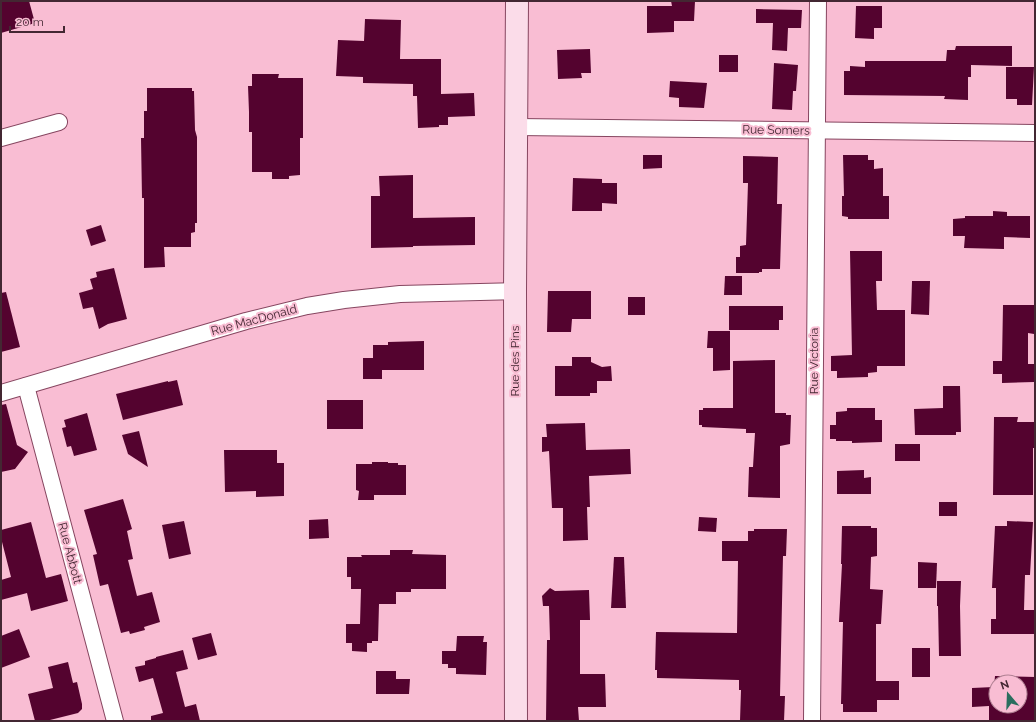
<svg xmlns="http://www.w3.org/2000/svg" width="1036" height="722" viewBox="0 0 1036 722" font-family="Raleway,sans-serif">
  <rect width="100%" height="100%" fill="#f9bdd3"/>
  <g fill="#54032f" fill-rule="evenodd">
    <path d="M1,1H29L35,23L1,33Z"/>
    <path d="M671,1H695L694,21H674V32L647,33V6H672Z"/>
    <path d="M856,6H882V28H874V39L855,38Z"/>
    <path d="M756,9L802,10L801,28H788L787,51L772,50L773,23H756Z"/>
    <path d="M365,19L401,20L400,59H441V94L474,93L475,116L448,117V125H439V127L418,128L417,96H413V84L363,83V77L336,76L338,40L364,41Z"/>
    <path d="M956,46H1012V66L971,65V77H968V100L944,99L945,96L844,95V71H850V66L865,67V61H946L947,50H955Z"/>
    <path d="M590,49L591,73H581L582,78L558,79L557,50Z"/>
    <rect x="719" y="55" width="19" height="17"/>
    <path d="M774,63L798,65L796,91H793L792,110L772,109Z"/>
    <path d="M1006,67H1034L1032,105H1017V99H1006Z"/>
    <path d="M252,74H279L278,78H303V138H300V175L289,176V179H272V172H252V132H249V112L248,86H252Z"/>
    <path d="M670,81L707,83L704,108L679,107V98L669,97Z"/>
    <path d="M147,88H192V91H194L195,130L197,137V223H195V232L191,233V247H164L165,267L144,268V198H142L141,138H144V111H147Z"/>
    <path d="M643,155H662V168L643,169Z"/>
    <path d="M843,155H868V160H874V169L883,168V196H889V219H848V217L842,216V196H844Z"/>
    <path d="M743,156L778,157L777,204H782L780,269H762V272H759V273H736V257H740V246L746,245L748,183H743Z"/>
    <path d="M413,175V218L475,217V245L413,246V247L371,248V196H380L379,176Z"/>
    <path d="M573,178L602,179V183H617V204L602,203V211H572Z"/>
    <path d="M993,211L1007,212V216H1030V238L1004,237V249L964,248L965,236H953V219L965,218V216H993Z"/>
    <path d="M101,225L106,241L91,246L86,230Z"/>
    <path d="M850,251H882V281H876L877,310H905V366H877V372L868,373V377L837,378V371H831V356L852,355Z"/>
    <path d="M114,268L127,319L108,324L99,329L93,307L83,309L79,293L93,289L90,279L97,277L96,272Z"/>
    <path d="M725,276H742V295H724Z"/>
    <path d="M912,281H930L929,315L911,314Z"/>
    <path d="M548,291H591V319H572L571,332H547Z"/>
    <path d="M6,292L20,347L1,352V293Z"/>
    <rect x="628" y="297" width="17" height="18"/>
    <path d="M1003,305H1034V334L1028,333V364H1034V382L1002,383V374H993V361H1002Z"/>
    <path d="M729,306H783V320H779V330H729Z"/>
    <path d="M708,331H730V370L713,371V348H707Z"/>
    <path d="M424,341V370H382V379H363V358H373V345H388V342Z"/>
    <path d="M572,357H591V362L602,367L611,366L612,381H597V393H590V396H555V366H572Z"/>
    <path d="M775,360V413H786V415H791L790,444L780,446V498L748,497L749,467H753L755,433H746V429L702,427V425H699V410H703V408H733V361Z"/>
    <path d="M177,380L183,405L123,420L116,394L168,381V382Z"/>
    <path d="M943,386H960L961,432H956V435H915L914,409L943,408Z"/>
    <rect x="327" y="400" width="36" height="29"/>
    <path d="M6,404L17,445L28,452L15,469L1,472V405Z"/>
    <path d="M847,408H875V420H882V442L852,443V441H836V439H830V425H836V412L847,411Z"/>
    <path d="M87,413L97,450L74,456L71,446L67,447L62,428L66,427L64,420Z"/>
    <path d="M994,417H1018L1017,422H1035V448H1033V495H993Z"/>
    <path d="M585,423L586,450L630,449L631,474L589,476L590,507H587L588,540L563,541V508H552L549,451L542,452V437H547L546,424Z"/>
    <path d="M139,431L148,467L128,454L122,435Z"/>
    <rect x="895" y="444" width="25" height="17"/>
    <path d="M224,450H277V463H284V496L256,497V491L225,492Z"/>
    <path d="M372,462H388V463H398V465H406V495H374V500H358L359,491L356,490V464H372Z"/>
    <path d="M864,470V478L871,477V494H837V471Z"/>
    <path d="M123,499L132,529L127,531L133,559L128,560L137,596L152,592L160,622L144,627L145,630L130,634L129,631L121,633L108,584L100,586L93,555L97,554L84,510Z"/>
    <rect x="939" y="502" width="18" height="14"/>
    <path d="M699,517L717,518L716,532L698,531Z"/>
    <path d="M328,519L329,538L309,539V520Z"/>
    <path d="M184,521L191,554L169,559L162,525Z"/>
    <path d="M1007,521L1033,522L1030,575H1025L1024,610H1035L1034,634H991V619H996V588H992L995,526H1007Z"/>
    <path d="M31,522L46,578L61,574L68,601L31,611L27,593L1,600V580L11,577L1,538V530Z"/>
    <path d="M842,526H871V528H877V556L871,557L870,589L883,590L881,624H876V681H899V700H877V712H843V704H841L843,622H839L842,564H841Z"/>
    <path d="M754,529H787L786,556H783L780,696H785L784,721H740L741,690H739V680L657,678V670H655L656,632L737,633L738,561H722V541H748V531H754Z"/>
    <path d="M390,550H413L412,554L446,555V589H411V592H396V604H379L378,641H372V643H367V652L352,651V643H346V624H360L361,589H351V577H347V557H362L361,555H390Z"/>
    <path d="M614,557H624L626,608H611Z"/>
    <path d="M918,562L937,563L936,588H918Z"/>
    <path d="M937,581H961L960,606L961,656H939L938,606H937Z"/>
    <path d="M550,588L555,591L589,590L590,620H580V674H605L606,707H578L579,721H546L547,640H550L549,606H543L542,596Z"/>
    <path d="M19,629L30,657L1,668V636Z"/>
    <path d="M211,633L217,655L198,660L192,638Z"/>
    <path d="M457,636H484L483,642H487L486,675L456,674V668H448V664H442V651H456Z"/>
    <rect x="912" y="648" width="18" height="29"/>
    <path d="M183,650L188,669L176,672L185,707L196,704L200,721H151V716L163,713L153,678L139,682L135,667L145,665V661L156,658V657Z"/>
    <path d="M68,662L73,683L77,682L82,704V709L78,713L46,721H35L28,694L53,688L48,667Z"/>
    <path d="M376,671H396V679H410L409,694H376Z"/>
    <path d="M995,676L1035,677V721H989V706L972,707V688L994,687ZM996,682H1020V706H996Z"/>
  </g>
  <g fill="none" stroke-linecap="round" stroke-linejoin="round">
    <defs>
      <g id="street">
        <path d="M517,127L1035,133"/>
        <path d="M1,138L59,122"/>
        <path d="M26,386L115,721"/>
        <path d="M1,393L246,321L307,306L344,300L400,294L515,291"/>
        <path d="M812,721L818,1"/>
      </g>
      <path id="secondary" d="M516,721L515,291L517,1"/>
    </defs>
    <use href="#street" stroke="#864660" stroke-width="18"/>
    <use href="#secondary" stroke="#864660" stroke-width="24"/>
    <use href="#street" stroke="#fff" stroke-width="16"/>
    <use href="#secondary" stroke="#fbdce9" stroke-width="22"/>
  </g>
  <g text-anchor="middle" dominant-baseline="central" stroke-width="4" stroke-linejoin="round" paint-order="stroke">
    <g font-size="12" fill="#432732" stroke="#f9bdd3">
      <text transform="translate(776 130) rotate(1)">Rue Somers</text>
      <text transform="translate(254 320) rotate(-15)">Rue MacDonald</text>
      <text transform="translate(515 361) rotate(-90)">Rue des Pins</text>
      <text transform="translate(814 361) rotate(-90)">Rue Victoria</text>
      <text transform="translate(70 553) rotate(75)">Rue Abbott</text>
    </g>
  </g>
  <rect width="1036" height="722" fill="none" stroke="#432732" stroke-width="4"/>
  <g transform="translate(1008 694) rotate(341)"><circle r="19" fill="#f9bdd3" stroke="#b08193"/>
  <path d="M0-3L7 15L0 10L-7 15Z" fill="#2b6e5e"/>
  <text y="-6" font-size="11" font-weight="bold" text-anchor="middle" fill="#432732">N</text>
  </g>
  <path d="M10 26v6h54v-6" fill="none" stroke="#432732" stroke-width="2"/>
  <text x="16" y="26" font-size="12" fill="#432732" stroke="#f9bdd3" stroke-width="3" paint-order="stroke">20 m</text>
</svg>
